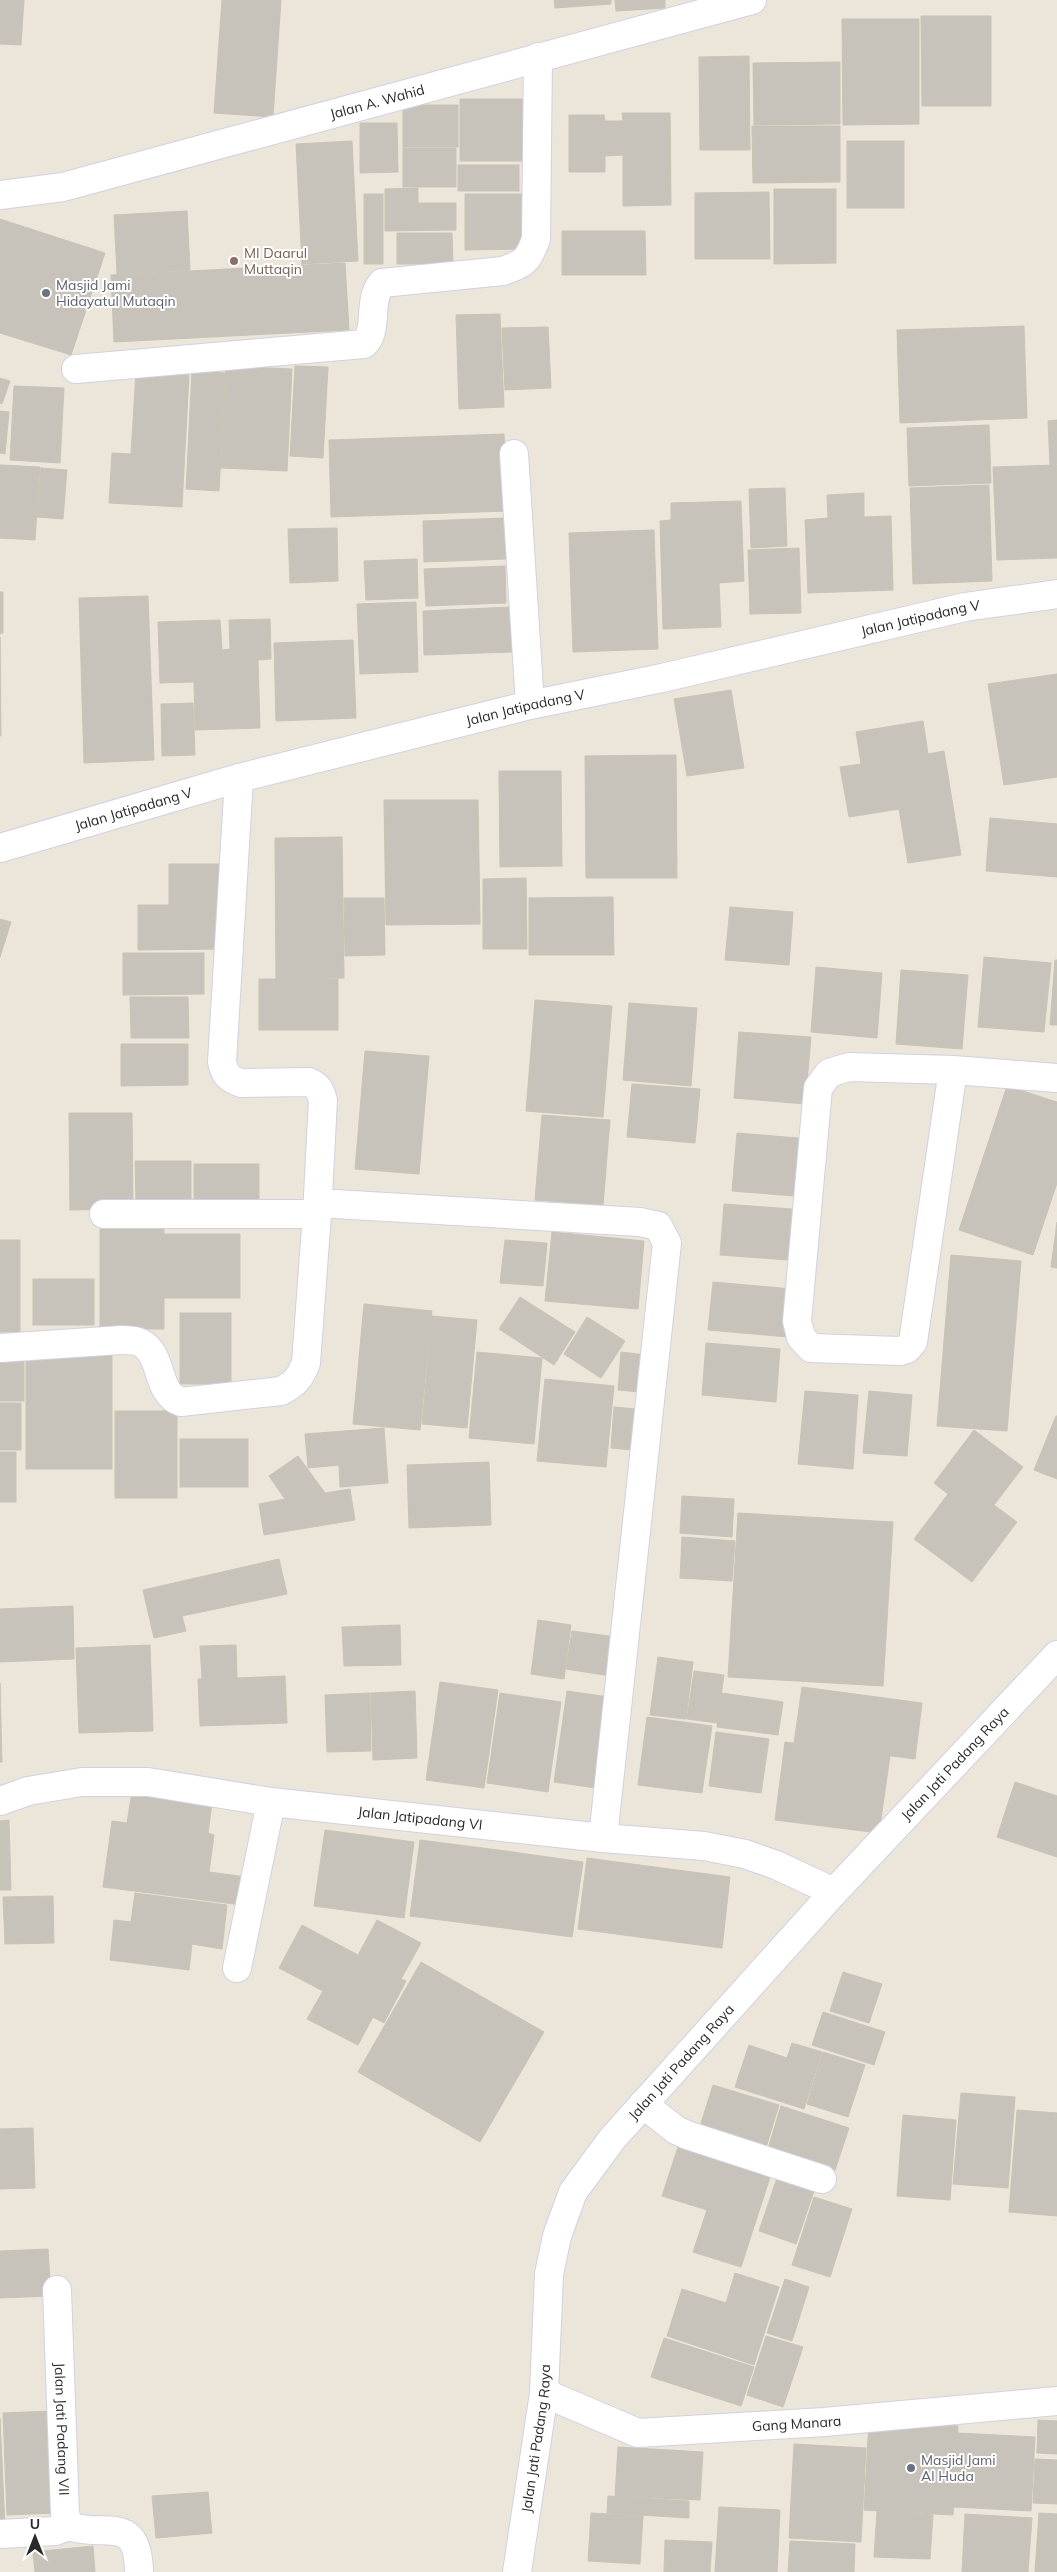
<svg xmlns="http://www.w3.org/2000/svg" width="1057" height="2572" viewBox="0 0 1057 2572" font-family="Mulish,sans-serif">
  <rect width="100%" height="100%" fill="#ece6da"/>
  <g fill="#c7c3ba" stroke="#c8c3b4">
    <path d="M0,0H24L21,45L0,44Z"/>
    <path d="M222,0H281L273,117L214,113Z"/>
    <path d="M554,0H611V4L555,8Z"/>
    <path d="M615,0H665V8L616,11Z"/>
    <path d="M921,16H991V106H922Z"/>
    <path d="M842,19H919V124L843,125Z"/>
    <path d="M749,56L750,150H700L699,57Z"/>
    <path d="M840,62V124L754,125L753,63Z"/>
    <rect x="460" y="99" width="77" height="62"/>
    <rect x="403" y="105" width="55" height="42"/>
    <path d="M622,113H670L671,205L623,206V155L605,156V172H569V115H604L605,121H623Z"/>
    <path d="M360,123H397L398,172L360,173Z"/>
    <path d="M752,126H840V182L753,183Z"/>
    <path d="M352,141L358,261L302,264L296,144Z"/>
    <rect x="847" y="141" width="57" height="67"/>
    <rect x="403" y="148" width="53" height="39"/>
    <rect x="458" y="165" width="61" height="26"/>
    <path d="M418,188V203H456V230L385,231V189Z"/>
    <path d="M774,189H836V263L774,264Z"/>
    <path d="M769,192L770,259H695V193Z"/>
    <rect x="364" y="194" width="19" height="70"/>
    <path d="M465,194H526V249L465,250Z"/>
    <path d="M187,211L190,270L117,274L114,215Z"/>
    <path d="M0,219L105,253L71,355L0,333Z"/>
    <path d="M562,231H645L646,275H562Z"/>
    <path d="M397,233H452L453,264H397Z"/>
    <path d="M345,263L349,330L114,342L111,275Z"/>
    <path d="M500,314L504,407L459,409L456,315Z"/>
    <path d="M1024,326L1027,418L900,423L897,330Z"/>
    <path d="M548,327L551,388L505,390L502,328Z"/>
    <path d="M226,366L292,369L287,471L221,468Z"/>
    <path d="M295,366L328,367L323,458L290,456Z"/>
    <path d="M192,371L225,373L219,491L186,489Z"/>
    <path d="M136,372L189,375L182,507L109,503L112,453L131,454Z"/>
    <path d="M0,378L10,381L2,404L0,403Z"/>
    <path d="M14,386L64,388L60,463L10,460Z"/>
    <path d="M0,411L9,412L5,454L0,453Z"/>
    <path d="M1057,420V464L1050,465L1048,421Z"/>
    <path d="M989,425L991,483L909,486L907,428Z"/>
    <path d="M504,434L507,511L331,517L329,440Z"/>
    <path d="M0,465L40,467L35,540L0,538Z"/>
    <path d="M1057,465V558L997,560L993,467Z"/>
    <path d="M41,468L67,470L63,519L37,517Z"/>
    <path d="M989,485L992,581L913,584L910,488Z"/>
    <path d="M785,488L787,546L751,548L749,489Z"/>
    <path d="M864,493V517L891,516L893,590L808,593L805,520L828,518L827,495Z"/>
    <path d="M741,501L744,581L719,583L721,627L663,629L660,521L671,520V503Z"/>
    <path d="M505,518L506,559L424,562L423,521Z"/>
    <path d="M337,528L338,581L290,583L288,529Z"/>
    <path d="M654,530L658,649L573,652L569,533Z"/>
    <path d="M799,548L801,613L750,614L748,550Z"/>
    <path d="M417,559L418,598L366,600L364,561Z"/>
    <path d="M505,566L506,603L426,606L424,569Z"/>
    <path d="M0,592H3V633L0,634Z"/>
    <path d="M148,596L154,760L84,763L79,598Z"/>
    <path d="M416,602L418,672L360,674L357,604Z"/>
    <path d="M511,607L513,652L424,655L423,611Z"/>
    <path d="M270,619L271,659L258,660L260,728L195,730L194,682L160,683L158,622L220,620L222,650L230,649L229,620Z"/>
    <path d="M0,637L1,736H0Z"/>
    <path d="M353,640L356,718L276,721L274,643Z"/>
    <path d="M1057,674V777L1004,785L988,684Z"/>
    <path d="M731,690L744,768L687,776L674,699Z"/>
    <path d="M193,703L195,755L162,756L161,704Z"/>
    <path d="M923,721L928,754L944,751L961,855L908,863L899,809L849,817L840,767L861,764L856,732Z"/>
    <path d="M676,755L677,878H586L585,756Z"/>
    <path d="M499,771H561L562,866L500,867Z"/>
    <path d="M384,800H478L480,924L386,925Z"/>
    <path d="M990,818L1057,824V877L986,871Z"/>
    <path d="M342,837L344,978L276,979L275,838Z"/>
    <path d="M169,864H222V949L138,950V905H169Z"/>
    <path d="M526,878L527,949H483V879Z"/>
    <path d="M613,897L614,955H529V898Z"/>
    <path d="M344,898H384L385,955L345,956Z"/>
    <path d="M730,907L793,912L789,965L725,960Z"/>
    <path d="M0,919L11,922L0,957Z"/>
    <path d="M123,953H204V994L123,995Z"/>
    <path d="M984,957L1051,963L1044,1032L978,1027Z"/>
    <path d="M1055,960H1057V1025H1050Z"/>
    <path d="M816,967L882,973L877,1038L811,1032Z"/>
    <path d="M901,970L968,975L962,1049L896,1044Z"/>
    <rect x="259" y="979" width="79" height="51"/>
    <path d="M130,997H188L189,1038H131Z"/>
    <path d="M535,1000L612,1006L603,1117L526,1111Z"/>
    <path d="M629,1003L697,1008L691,1086L623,1080Z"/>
    <path d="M739,1032L811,1037L805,1104L734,1098Z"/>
    <path d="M121,1044H188V1085L121,1086Z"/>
    <path d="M365,1051L429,1056L419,1174L355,1169Z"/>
    <path d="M632,1084L700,1089L695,1143L627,1137Z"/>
    <path d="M1007,1086L1057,1102V1183L1033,1255L959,1230Z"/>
    <path d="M69,1113H132L133,1209L70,1210Z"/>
    <path d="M542,1115L610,1120L603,1205L535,1200Z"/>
    <path d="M737,1133L798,1138L794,1196L732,1191Z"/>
    <path d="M135,1161H191V1200H136Z"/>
    <rect x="194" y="1164" width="65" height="41"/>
    <path d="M724,1204L792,1209L788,1260L720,1255Z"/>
    <path d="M1057,1222V1268L1051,1267Z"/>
    <path d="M100,1229H164V1234H240V1298H164V1329H100Z"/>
    <path d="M552,1232L644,1241L638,1309L545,1301Z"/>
    <rect x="0" y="1240" width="20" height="92"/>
    <path d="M505,1240L547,1243L543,1286L500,1283Z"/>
    <path d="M951,1255L1021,1261L1007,1431L937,1426Z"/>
    <rect x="33" y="1279" width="61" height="46"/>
    <path d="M713,1282L792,1289L788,1337L708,1330Z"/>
    <path d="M520,1297L575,1332L554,1365L499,1329Z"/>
    <path d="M364,1304L432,1311L420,1430L353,1424Z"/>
    <rect x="180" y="1313" width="51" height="71"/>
    <path d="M432,1316L477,1320L467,1428L422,1424Z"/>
    <path d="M587,1317L625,1341L601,1378L564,1354Z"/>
    <path d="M706,1343L780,1349L776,1402L702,1395Z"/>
    <rect x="26" y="1351" width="86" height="118"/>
    <path d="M477,1352L542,1358L534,1444L469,1438Z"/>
    <path d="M621,1352L654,1356L650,1393L618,1390Z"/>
    <rect x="0" y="1356" width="24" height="45"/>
    <path d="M545,1379L614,1386L606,1467L537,1461Z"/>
    <path d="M805,1391L858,1395L853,1469L798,1464Z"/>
    <path d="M869,1391L912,1395L907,1456L863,1453Z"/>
    <rect x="0" y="1403" width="21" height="47"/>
    <path d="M614,1407L646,1410L643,1451L611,1448Z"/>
    <rect x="115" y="1411" width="62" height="87"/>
    <path d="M1056,1416H1057V1479L1034,1470Z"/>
    <path d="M384,1428L388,1483L340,1487L339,1465L308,1468L305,1434Z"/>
    <path d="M974,1430L1023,1467L994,1505L1017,1522L972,1582L914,1539L948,1494L934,1483Z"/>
    <rect x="180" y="1439" width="68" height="48"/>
    <rect x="0" y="1452" width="16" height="50"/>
    <path d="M298,1456L325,1493L350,1489L355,1520L264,1535L259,1504L285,1499L269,1476Z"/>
    <path d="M489,1462L491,1525L409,1528L407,1465Z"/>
    <path d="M682,1496L734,1499L732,1537L680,1533Z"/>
    <path d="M738,1513L893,1522L883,1686L728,1677Z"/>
    <path d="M682,1537L735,1541L732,1581L680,1578Z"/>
    <path d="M279,1559L287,1594L182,1616L186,1631L154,1638L143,1590Z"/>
    <path d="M73,1606L74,1659L0,1662V1609Z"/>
    <path d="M538,1620L571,1625L564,1679L531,1674Z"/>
    <path d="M400,1625L401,1665L344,1666L342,1627Z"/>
    <path d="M572,1631L623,1638L617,1677L566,1669Z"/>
    <path d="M150,1645L153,1731L79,1733L76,1648Z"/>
    <path d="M236,1645L237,1678L285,1676L287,1723L200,1726L198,1679H202L200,1646Z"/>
    <path d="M658,1657L693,1662L686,1719L650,1715Z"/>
    <path d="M694,1671L724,1675L717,1723L687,1719Z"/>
    <path d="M440,1682L498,1690L484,1788L426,1780Z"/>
    <path d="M0,1683L2,1762H0Z"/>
    <path d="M802,1687L922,1703L915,1759L794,1743Z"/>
    <path d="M415,1691L417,1758L373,1760L371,1693Z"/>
    <path d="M567,1691L616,1698L603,1789L554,1782Z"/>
    <path d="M370,1693L371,1751L327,1752L325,1695Z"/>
    <path d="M500,1693L561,1702L548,1792L487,1783Z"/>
    <path d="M722,1693L783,1702L778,1735L717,1727Z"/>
    <path d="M647,1717L712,1726L702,1793L638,1785Z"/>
    <path d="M716,1732L769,1739L761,1793L709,1786Z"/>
    <path d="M785,1742L890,1756L879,1833L775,1820Z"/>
    <path d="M1015,1782L1057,1796V1857L997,1837Z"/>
    <path d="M133,1785L213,1795L208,1833L214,1835L209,1872L246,1877L242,1905L103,1887L112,1821L127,1823Z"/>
    <path d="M9,1820L11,1890H0V1821Z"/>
    <path d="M325,1830L414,1842L404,1918L314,1906Z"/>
    <path d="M420,1840L506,1851L496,1927L410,1916Z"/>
    <path d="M506,1851L583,1862L572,1937L496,1927Z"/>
    <path d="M587,1858L730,1877L722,1948L578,1929Z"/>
    <path d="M135,1893L227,1905L222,1949L192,1944L189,1970L110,1960L114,1920L131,1922Z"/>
    <path d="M53,1896L54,1943L5,1944L3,1897Z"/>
    <path d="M377,1920L421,1943L401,1979L406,1981L384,2023L373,2017L358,2045L307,2019L323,1991L279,1968L302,1925L358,1955Z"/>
    <path d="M421,1962L544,2032L480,2142L358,2072Z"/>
    <path d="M843,1972L882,1984L869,2023L830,2011Z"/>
    <path d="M823,2012L885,2032L874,2065L812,2045Z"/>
    <path d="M792,2043L822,2052L804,2109L735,2087L749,2045L787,2058Z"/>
    <path d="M823,2052L865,2065L848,2117L807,2104Z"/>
    <path d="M713,2085L779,2105L763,2157L697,2136Z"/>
    <path d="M961,2093L1015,2097L1008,2188L953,2184Z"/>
    <path d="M781,2106L849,2128L833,2176L766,2155Z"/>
    <path d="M1017,2110L1057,2113V2216L1009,2212Z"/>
    <path d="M903,2115L956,2120L950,2200L897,2196Z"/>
    <path d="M33,2128L35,2188L0,2189V2129Z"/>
    <path d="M680,2141L772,2171L741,2267L693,2252L707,2210L662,2196Z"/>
    <path d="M779,2172L816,2185L796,2244L759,2231Z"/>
    <path d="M814,2197L852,2209L830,2277L792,2265Z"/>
    <path d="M48,2249L51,2296L0,2298V2251Z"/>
    <path d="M735,2273L779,2287L754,2365L667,2336L682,2289L726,2303Z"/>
    <path d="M785,2279L809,2287L792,2341L767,2333Z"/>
    <path d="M766,2336L803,2347L783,2407L747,2395Z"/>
    <path d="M664,2338L754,2367L741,2406L651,2377Z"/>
    <path d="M53,2411L56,2513L7,2515L3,2413Z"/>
    <path d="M0,2418L5,2528H0Z"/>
    <path d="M1038,2420L1057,2421V2454L1037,2453Z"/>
    <path d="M869,2422L958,2426L953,2515L864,2510Z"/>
    <path d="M958,2433L1035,2437L1031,2511L954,2507Z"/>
    <path d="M794,2444L866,2448L861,2542L789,2538Z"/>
    <path d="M618,2447L703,2452L700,2500L615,2496Z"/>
    <path d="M1035,2459L1057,2460V2504L1033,2503Z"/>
    <path d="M208,2492L212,2533L156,2538L152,2496Z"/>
    <path d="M608,2496L689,2501V2518L607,2513Z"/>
    <path d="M719,2507L780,2510L777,2572H715Z"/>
    <path d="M877,2511L933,2515L930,2559L874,2557Z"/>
    <path d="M591,2513L643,2516L640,2564L588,2561Z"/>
    <path d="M1039,2513L1057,2514V2572H1035Z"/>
    <path d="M965,2514L1032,2518L1028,2572H962Z"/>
    <path d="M665,2540L712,2542L710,2572H664Z"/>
    <path d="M790,2541L855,2544L854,2572H788Z"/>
    <path d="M93,2546L95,2572H35L33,2552Z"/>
  </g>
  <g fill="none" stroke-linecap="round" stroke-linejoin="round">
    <defs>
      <g id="minor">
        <path id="s1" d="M0,195L63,187L752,0"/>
        <path d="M76,369L364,344C379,331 367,300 382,283L503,271C525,263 528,261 536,239L538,57"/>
        <path d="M514,454L530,705"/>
        <path id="s2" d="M0,848L239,778L530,705L662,678L965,607L1057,594"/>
        <path d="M953,1070L913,1342L907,1349L900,1351L811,1348L801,1337L797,1321L818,1088L829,1073L849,1067L953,1070L1057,1078"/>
        <path d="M318,1203L640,1222L658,1226L667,1243L603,1838"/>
        <path d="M104,1214H317L323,1100C320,1090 318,1086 309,1082L241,1083C229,1079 225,1075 222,1062L239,778"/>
        <path d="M0,1348L121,1340C127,1340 135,1340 141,1343C164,1355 155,1393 181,1402L281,1391C295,1384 300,1378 306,1363L317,1214"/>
        <path id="s3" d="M0,1801L28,1791L82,1782H148L271,1802L603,1838L704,1846L745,1854L776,1865L834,1892"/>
        <path d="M237,1968L271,1802"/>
        <path d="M643,2104L676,2130L687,2135L822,2179"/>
        <path id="s4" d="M57,2290L65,2514L69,2526C104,2539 138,2512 139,2572"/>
        <path id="s5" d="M544,2393L638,2433L824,2422L1057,2401"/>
        <path d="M0,2534L55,2531L69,2526"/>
      </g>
      <g id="tertiary">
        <path id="s6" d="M517,2572L544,2393L549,2274L557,2236L573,2192L612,2139L834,1892L1057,1655"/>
      </g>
    </defs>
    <use href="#minor" stroke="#d0d1e3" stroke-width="30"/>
    <use href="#tertiary" stroke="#d0d1e3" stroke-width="30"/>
    <use href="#minor" stroke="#fff" stroke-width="28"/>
    <use href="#tertiary" stroke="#fff" stroke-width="28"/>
  </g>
  <circle fill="#8d6e63" stroke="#fff" stroke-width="2" cx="234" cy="261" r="5"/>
  <g fill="#6b7280" stroke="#fff" stroke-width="2">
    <circle cx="46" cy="293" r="5"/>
    <circle cx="911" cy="2468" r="5"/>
  </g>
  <g text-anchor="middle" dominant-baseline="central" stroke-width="4" stroke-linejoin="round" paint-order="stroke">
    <g font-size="14" fill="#292929" stroke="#fff">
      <text stroke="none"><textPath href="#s1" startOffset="389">Jalan A. Wahid</textPath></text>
      <text stroke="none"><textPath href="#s2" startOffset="949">Jalan Jatipadang V</textPath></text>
      <text stroke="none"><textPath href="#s2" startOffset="544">Jalan Jatipadang V</textPath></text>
      <text stroke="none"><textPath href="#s2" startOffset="139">Jalan Jatipadang V</textPath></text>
      <text stroke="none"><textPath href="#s6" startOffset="960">Jalan Jati Padang Raya</textPath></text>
      <text stroke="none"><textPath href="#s3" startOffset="425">Jalan Jatipadang VI</textPath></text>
      <text stroke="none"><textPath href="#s6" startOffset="555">Jalan Jati Padang Raya</textPath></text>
      <text stroke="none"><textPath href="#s5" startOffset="261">Gang Manara</textPath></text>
      <text stroke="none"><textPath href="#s4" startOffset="139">Jalan Jati Padang VII</textPath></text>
      <text stroke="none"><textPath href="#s6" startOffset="135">Jalan Jati Padang Raya</textPath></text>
    </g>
    <g font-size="14" fill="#785e54" stroke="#fff" text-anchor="start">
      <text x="244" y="253">MI Daarul<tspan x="244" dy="16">Muttaqin</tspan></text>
    </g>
    <g font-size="14" fill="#5b616d" stroke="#fff" text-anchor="start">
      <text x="56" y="285">Masjid Jami<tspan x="56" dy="16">Hidayatul Mutaqin</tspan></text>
      <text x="921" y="2460">Masjid Jami<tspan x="921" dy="16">Al Huda</tspan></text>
    </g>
  </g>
  <g transform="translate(35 2537)" stroke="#ffffff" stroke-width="4" paint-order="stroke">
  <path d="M0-4L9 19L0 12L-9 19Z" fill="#292929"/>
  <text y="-8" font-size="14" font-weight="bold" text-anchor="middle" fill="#292929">U</text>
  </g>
</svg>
